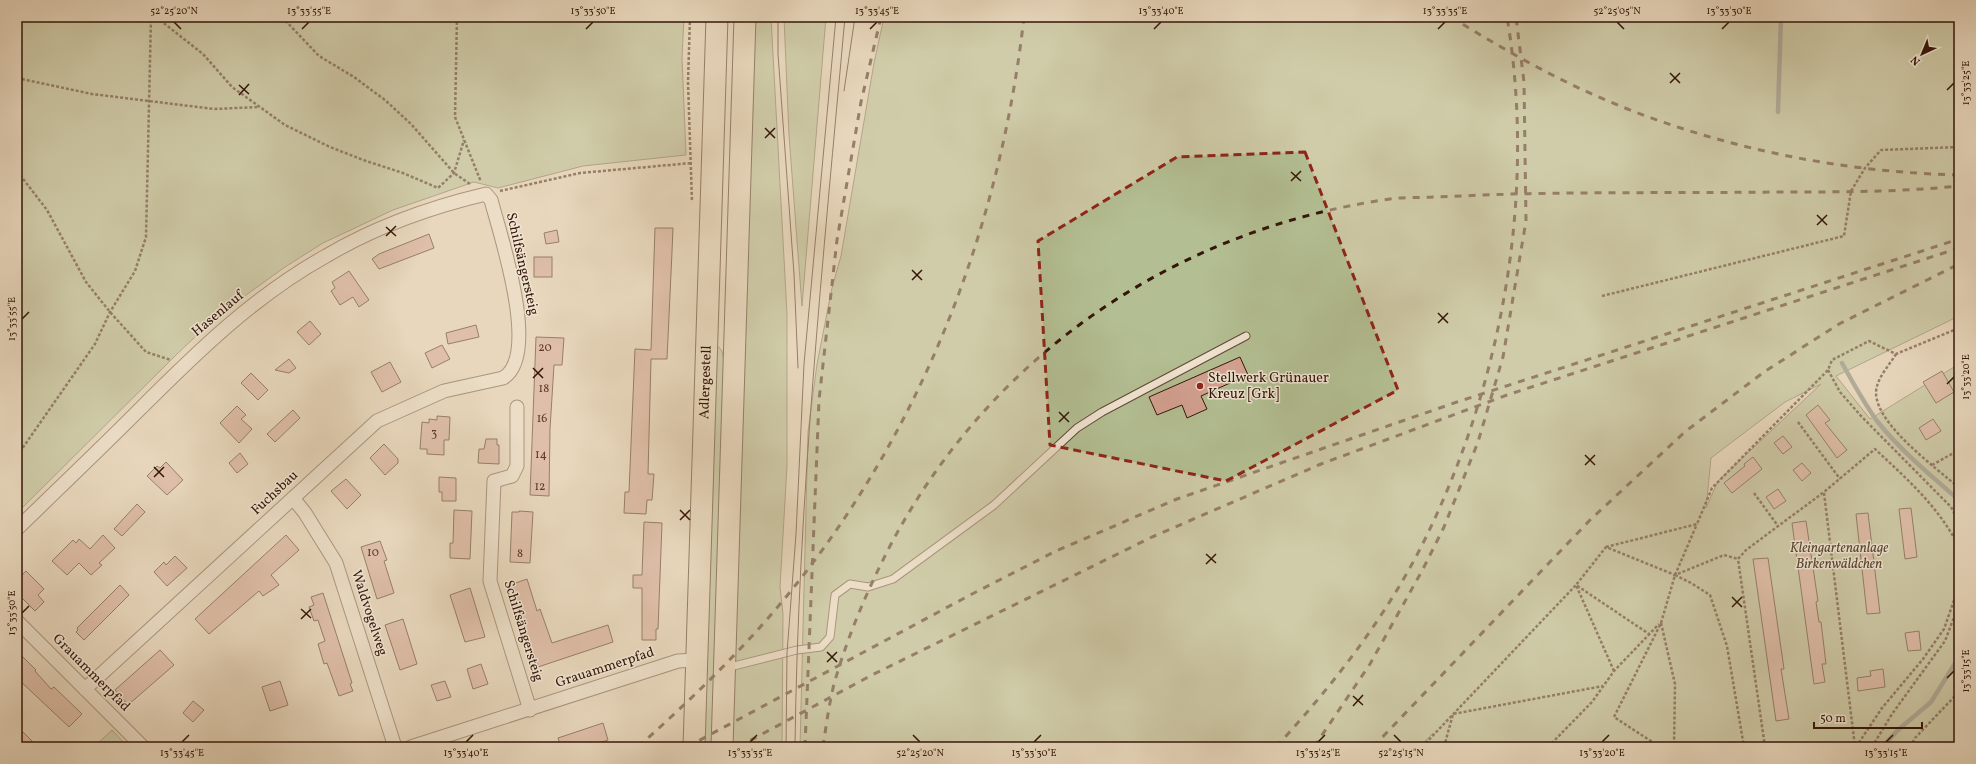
<svg xmlns="http://www.w3.org/2000/svg" width="1976" height="764" viewBox="0 0 1976 764" font-family="Vollkorn,serif">
  <rect width="100%" height="100%" fill="#e8d7bc"/>
  <filter id="stains"><feTurbulence type="fractalNoise" baseFrequency=".005" numOctaves="4"/><feColorMatrix values="0 0 0 0 .2 0 0 0 0 .09 0 0 0 0 .02 0 0 0 .5 -.17"/></filter>
  <radialGradient id="worn" r=".72"><stop offset=".6" stop-color="#630" stop-opacity="0"/><stop offset="1" stop-color="#630" stop-opacity=".3"/></radialGradient>
  <g fill="#b3bf93" stroke="#746a4e" fill-rule="evenodd">
    <path d="M17,17H684L682,58L686,155L583,166L498,188L474,182L393,210L323,243L285,267L218,315L176,355L17,513Z"/>
    <path d="M755,17H771L787,314V466L780,587L783,614L782,747H731Z"/>
    <path d="M784,17H826L802,306L789,135Z"/>
    <path d="M884,17H1959V316L1836,376L1870,419L1959,364V742L1941,747H1420L1433,733L1419,747H800L808,432L817,364L832,288L841,256L874,63ZM1821,384L1718,481L1706,508L1711,458L1785,402Z"/>
    <path d="M717,345L722,351L724,362L712,747H703Z"/>
    <path d="M112,730L128,747H94Z"/>
  </g>
  <g fill="none" stroke-linecap="round" stroke-linejoin="round">
    <g stroke="#6f776f" stroke-width="4.5">
      <path d="M1778,112L1781,17"/>
      <path d="M1842,363C1853,383 1864,403 1877,421C1901,451 1930,475 1959,500"/>
      <path d="M1882,747L1898,730L1931,702L1959,657"/>
    </g>
  </g>
  <g fill="#d5a293" stroke="#341508">
    <path d="M655,228H673L672,252L667,359H651L648,474H654L652,500H647L646,514L624,513L625,492H629L635,349L651,350Z"/>
    <path d="M557,230L559,242L546,244L544,233Z"/>
    <path d="M429,234L434,248L379,269L372,259L379,254Z"/>
    <rect x="534" y="257" width="18" height="20"/>
    <path d="M349,271L369,300L359,307L353,297L340,305L331,291L335,288L332,282Z"/>
    <path d="M310,321L321,334L309,345L297,332Z"/>
    <path d="M476,325L479,337L448,344L446,333Z"/>
    <path d="M536,337L564,338L562,365H554L550,429L549,496L530,495Z"/>
    <path d="M442,345L450,359L432,368L425,353Z"/>
    <path d="M1240,357L1248,375L1201,396L1207,409L1187,418L1182,405L1157,415L1149,397Z"/>
    <path d="M289,359L296,368L289,373L275,370Z"/>
    <path d="M390,362L401,382L382,392L371,372Z"/>
    <path d="M1942,371L1954,392L1936,403L1923,382Z"/>
    <path d="M251,373L268,390L258,400L241,383Z"/>
    <path d="M1818,405L1830,420L1825,423L1847,450L1837,458L1806,415Z"/>
    <path d="M237,406L246,415L241,419L252,429L239,443L220,423Z"/>
    <path d="M293,410L300,418L275,442L267,434Z"/>
    <path d="M437,416L450,417L449,440H444V455L427,454V449H420L422,422L429,423V419L437,420Z"/>
    <path d="M1933,419L1941,431L1926,440L1919,428Z"/>
    <path d="M1783,436L1792,447L1783,454L1774,443Z"/>
    <path d="M486,439H497V445H499V464L478,463L479,449H484Z"/>
    <path d="M384,444L398,459V463L385,475L370,458Z"/>
    <path d="M240,453L248,464L237,473L229,463Z"/>
    <path d="M1753,457L1762,469L1732,493L1724,483L1745,466L1744,464Z"/>
    <path d="M166,462L183,480L167,495L147,476L157,466L160,468Z"/>
    <path d="M1802,463L1811,473L1802,481L1793,470Z"/>
    <path d="M439,477L456,478V501H442V492H439Z"/>
    <path d="M346,479L361,495L347,509L331,491Z"/>
    <path d="M1778,489L1786,501L1774,509L1766,497Z"/>
    <path d="M137,504L145,512L122,536L114,529Z"/>
    <path d="M1911,508L1917,557L1905,559L1899,509Z"/>
    <path d="M454,510L472,511L470,559L450,558V543H453Z"/>
    <path d="M519,511L533,512L530,563L510,562L512,512H519Z"/>
    <path d="M1868,513L1880,613L1867,614L1856,514Z"/>
    <path d="M1806,521L1818,601L1816,602L1819,622H1821L1826,664H1822L1825,682L1814,684L1792,523Z"/>
    <path d="M644,522L662,523L658,629H656V640H642V588H633V575H642Z"/>
    <path d="M103,535L115,548L99,563L102,565L91,575L79,563L67,575L52,561L73,540L76,543L79,539L90,549Z"/>
    <path d="M286,535L299,550L271,575L279,585L263,596L259,591L209,634L195,619Z"/>
    <path d="M380,541L387,560L384,561L394,593L377,599L361,547Z"/>
    <path d="M175,556L187,568L167,586L154,572L164,562L166,565Z"/>
    <path d="M1768,558L1784,669H1781L1789,719L1776,721L1753,559Z"/>
    <path d="M26,571L44,589L38,595L44,602L35,611L17,593V580Z"/>
    <path d="M527,579L537,611L540,609L552,643L608,625L613,642L538,667L510,585Z"/>
    <path d="M120,585L129,595L84,640L76,632L78,630L77,628Z"/>
    <path d="M470,588L485,637L465,642L450,595Z"/>
    <path d="M323,593L352,683L350,684L353,691L339,696L327,663L324,664L318,644L325,641L318,620L314,621L309,607L314,605L311,597Z"/>
    <path d="M403,619L417,664L400,670L385,625Z"/>
    <path d="M1919,631L1921,650L1908,651L1905,633Z"/>
    <path d="M160,650L174,665L128,705L115,690Z"/>
    <path d="M17,651L36,670L35,671L51,689L54,687L82,714L69,727L17,678Z"/>
    <path d="M481,664L488,684L473,689L467,669Z"/>
    <path d="M1883,669L1885,687L1858,691L1857,678L1871,676L1870,671Z"/>
    <path d="M280,681L288,705L270,711L262,687Z"/>
    <path d="M445,681L451,697L437,701L431,685Z"/>
    <path d="M193,701L204,710L193,722L183,713Z"/>
    <path d="M603,723L608,740L587,747H561L558,738Z"/>
    <path d="M23,732L38,747H17V739Z"/>
  </g>
  <g fill="none" stroke-linecap="round" stroke-linejoin="round">
    <defs>
      <path id="service" d="M726,668L797,650L821,647L830,637L835,595L850,584L868,587L893,579L994,505L1077,428L1102,412L1246,336"/>
      <g id="minor">
        <path d="M517,407V466L512,476L494,481L490,581L530,710"/>
        <path d="M293,498L305,513L336,563L395,747"/>
        <path d="M17,529C57,490 98,451 138,411C196,353 254,296 326,256C375,227 431,207 486,194L491,200C500,234 541,356 503,378L444,391L377,421L85,689"/>
        <path d="M17,621L143,747"/>
        <path d="M411,747L678,661L696,660"/>
      </g>
      <g id="primary">
        <path id="s1" d="M694,747L717,17"/>
        <path d="M722,747L745,17"/>
      </g>
    </defs>
    <use href="#service" stroke="#614635" stroke-width="9"/>
    <use href="#minor" stroke="#614635" stroke-width="15"/>
    <use href="#primary" stroke="#341508" stroke-width="23"/>
    <g stroke="#341508" stroke-width="2.5" stroke-dasharray="3 2" stroke-linecap="butt">
      <path d="M156,17L203,54L232,87L285,125L330,147L366,161L403,173L438,188L454,173L464,140"/>
      <path d="M282,17L319,56L354,77L385,100L411,124L454,173L470,184"/>
      <path d="M457,17L455,117L481,182"/>
      <path d="M690,17L688,82L692,202"/>
      <path d="M17,78L92,94L214,109L259,107"/>
      <path d="M17,171L47,210L86,282L110,312L146,352L171,360"/>
      <path d="M500,191L580,173L692,163"/>
      <path d="M1602,296L1844,236L1851,191L1865,168L1881,150L1959,147"/>
      <path d="M1896,354C1890,364 1880,375 1877,386C1867,419 1937,468 1959,488"/>
      <path d="M1828,370L1840,392L1861,416L1951,507L1959,522"/>
      <path d="M1798,422L1840,479"/>
      <path d="M17,456L95,344L110,312L135,271L146,237L151,17"/>
      <path d="M1932,465L1959,450"/>
      <path d="M1754,493L1778,526"/>
      <path d="M1824,493L1855,747"/>
      <path d="M1606,547L1697,524L1712,488L1828,370L1832,360L1869,341L1896,354L1959,328"/>
      <path d="M1675,575L1697,524"/>
      <path d="M1661,623L1675,684L1674,747"/>
      <path d="M1614,671L1576,585L1606,547L1675,575L1724,555L1738,559"/>
      <path d="M1422,747L1576,585L1649,634"/>
      <path d="M1444,747L1453,714L1603,686"/>
      <path d="M1548,747L1592,702L1614,671L1659,624"/>
      <path d="M1660,747L1614,717L1661,623L1675,575L1691,583L1710,595L1727,646L1744,747"/>
      <path d="M1765,747L1738,559L1746,550L1824,492L1875,449C1907,479 1939,507 1959,547"/>
      <path d="M1856,747L1882,708L1923,659L1944,629L1959,586"/>
      <path d="M1872,747L1892,714L1945,641L1959,604"/>
      <path d="M1910,747L1915,738L1956,695L1959,689"/>
    </g>
    <use href="#service" stroke="#f0e5d3" stroke-width="7"/>
    <use href="#minor" stroke="#f0e5d3" stroke-width="13"/>
    <use href="#primary" stroke="#e8d7bc" stroke-width="21"/>
    <g stroke="#341508" stroke-width="1">
      <path d="M778,17V54L794,274L798,368"/>
      <path d="M844,91L855,17"/>
      <path d="M786,747L787,653L796,534L804,364L836,17"/>
      <path d="M795,747C798,503 823,260 845,17"/>
    </g>
    <g stroke="#341508" stroke-width="3" stroke-dasharray="7 7" stroke-linecap="butt">
      <path d="M1451,17C1493,43 1536,68 1581,89C1697,143 1830,172 1959,175"/>
      <path d="M638,747C695,696 751,642 798,582C926,420 1001,222 1024,17"/>
      <path d="M687,747L972,594L1056,551L1177,499L1457,402L1959,239"/>
      <path d="M738,747L872,675L1152,537L1321,464L1507,395L1959,248"/>
      <path d="M805,747L819,400L837,240L861,102L881,17"/>
      <path d="M823,747C826,726 829,705 834,684C848,635 867,591 890,546C991,354 1176,229 1390,199C1404,197 1419,198 1433,197C1459,196 1485,195 1511,194C1601,192 1691,193 1781,192C1840,192 1900,192 1959,186"/>
      <path d="M1276,747C1335,683 1390,612 1428,533C1504,375 1536,190 1507,17"/>
      <path d="M1314,747L1370,664L1423,569L1444,527L1478,442L1503,357L1526,221L1524,82L1516,17"/>
      <path d="M1373,747L1591,519L1686,431L1764,372L1839,324L1959,264"/>
    </g>
  </g>
  <path d="M0 0H1976V764H0ZM1305,152L1398,390L1226,481L1050,445L1038,241L1177,157Z" fill="#e8d7bc" fill-opacity=".55" fill-rule="evenodd"/>
  <path fill="none" stroke="#8f2418" stroke-width="3" stroke-dasharray="8 5" stroke-linejoin="round" d="M1305,152L1398,390L1226,481L1050,445L1038,241L1177,157Z"/>
  <path fill="none" stroke="#341508" stroke-width="1.5" d="M174,22L181,29M1617,22L1624,29M302,29L309,22M586,29L593,22M870,29L877,22M1154,29L1161,22M1438,29L1445,22M1722,29L1729,22M1670,73L1680,83M1670,83L1680,73M239,85L249,94M1947,90L1954,83M239,95L249,84M765,128L775,138M765,138L775,128M1291,172L1301,181M1291,181L1301,171M1817,215L1827,225M1817,225L1827,215M386,227L396,236M386,236L396,226M912,270L922,280M912,280L922,270M1438,313L1448,323M22,319L29,312M1438,323L1448,313M533,368L543,378M533,378L543,368M1947,384L1954,377M1059,412L1069,422M1059,422L1069,412M1585,455L1595,465M1585,465L1595,455M154,467L164,477M154,477L164,467M680,510L690,520M680,520L690,510M1206,554L1216,563M1206,564L1216,554M1732,597L1742,607M1732,607L1742,597M301,609L311,618M22,613L29,606M301,619L311,609M827,652L837,662M827,662L837,652M1947,678L1954,671M1353,696L1363,705M1353,706L1363,695M913,735L920,742M1394,735L1401,742M182,742L189,735M466,742L473,735M750,742L757,735M1034,742L1041,735M1318,742L1325,735M1602,742L1609,735M1886,742L1893,735"/>
  <circle fill="#8f2418" stroke="#f0e5d3" stroke-width="1.5" cx="1200" cy="386" r="4"/>
  <g text-anchor="middle" dominant-baseline="central" stroke-width="3" stroke-linejoin="round" paint-order="stroke">
    <g font-size="12" fill="#5c382b">
      <text x="545" y="348">20</text>
      <text x="544" y="389">18</text>
      <text x="542" y="419">16</text>
      <text x="434" y="434">3</text>
      <text x="541" y="455">14</text>
      <text x="540" y="487">12</text>
      <text x="373" y="553">10</text>
      <text x="520" y="554">8</text>
    </g>
    <g font-size="14" fill="#341508" stroke="#f0e5d3">
      <text transform="translate(522 264) rotate(77)">Schilfsängersteig</text>
      <text transform="translate(218 314) rotate(-40)">Hasenlauf</text>
      <text stroke="none"><textPath href="#s1" startOffset="365">Adlergestell</textPath></text>
      <text transform="translate(275 493) rotate(-43)">Fuchsbau</text>
      <text transform="translate(369 613) rotate(72)">Waldvogelweg</text>
      <text transform="translate(523 631) rotate(73)">Schilfsängersteig</text>
      <text transform="translate(605 668) rotate(-18)">Grauammerpfad</text>
      <text transform="translate(91 673) rotate(45)">Grauammerpfad</text>
    </g>
    <g font-size="14" fill="#341508" stroke="#f0e5d3" text-anchor="start">
      <text x="1208" y="378">Stellwerk Grünauer<tspan x="1208" dy="16">Kreuz [Grk]</tspan></text>
    </g>
    <g font-size="14" font-style="italic" fill="#5a4832" stroke="#f0e5d3">
      <text x="1839" y="548">Kleingartenanlage<tspan x="1839" dy="16">Birkenwäldchen</tspan></text>
    </g>
  </g>
  <rect width="1976" height="764" fill="none" stroke="#e8d7bc" stroke-width="44"/>
  <g transform="translate(1922 54) rotate(224)" stroke="#f0e5d3" stroke-width="3" paint-order="stroke">
  <path d="M0-3L7 15L0 10L-7 15Z" fill="#341508"/>
  <text y="-6" font-size="11" font-weight="bold" text-anchor="middle" fill="#341508">N</text>
  </g>
  <path d="M1814 722v6h108v-6" fill="none" stroke="#341508" stroke-width="2"/>
  <text x="1820" y="722" font-size="12" fill="#341508" stroke="#f0e5d3" stroke-width="3" paint-order="stroke">50 m</text>
  <rect x="22" y="22" width="1932" height="720" fill="none" stroke="#341508" stroke-width="1.5"/>
  <g font-size="10" text-anchor="middle" fill="#341508">
    <text x="174" y="14">52°25'20"N</text>
    <text x="309" y="14">13°33'55"E</text>
    <text x="593" y="14">13°33'50"E</text>
    <text x="877" y="14">13°33'45"E</text>
    <text x="1161" y="14">13°33'40"E</text>
    <text x="1445" y="14">13°33'35"E</text>
    <text x="1617" y="14">52°25'05"N</text>
    <text x="1729" y="14">13°33'30"E</text>
    <text transform="translate(1965 83) rotate(-90)" y="4">13°33'25"E</text>
    <text transform="translate(11 319) rotate(-90)" y="4">13°33'55"E</text>
    <text transform="translate(1965 377) rotate(-90)" y="4">13°33'20"E</text>
    <text transform="translate(11 613) rotate(-90)" y="4">13°33'50"E</text>
    <text transform="translate(1965 671) rotate(-90)" y="4">13°33'15"E</text>
    <text x="182" y="756">13°33'45"E</text>
    <text x="466" y="756">13°33'40"E</text>
    <text x="750" y="756">13°33'35"E</text>
    <text x="920" y="756">52°25'20"N</text>
    <text x="1034" y="756">13°33'30"E</text>
    <text x="1318" y="756">13°33'25"E</text>
    <text x="1401" y="756">52°25'15"N</text>
    <text x="1602" y="756">13°33'20"E</text>
    <text x="1886" y="756">13°33'15"E</text>
  </g>
  <rect width="100%" height="100%" filter="url(#stains)"/>
  <rect width="100%" height="100%" fill="url(#worn)"/>
</svg>
